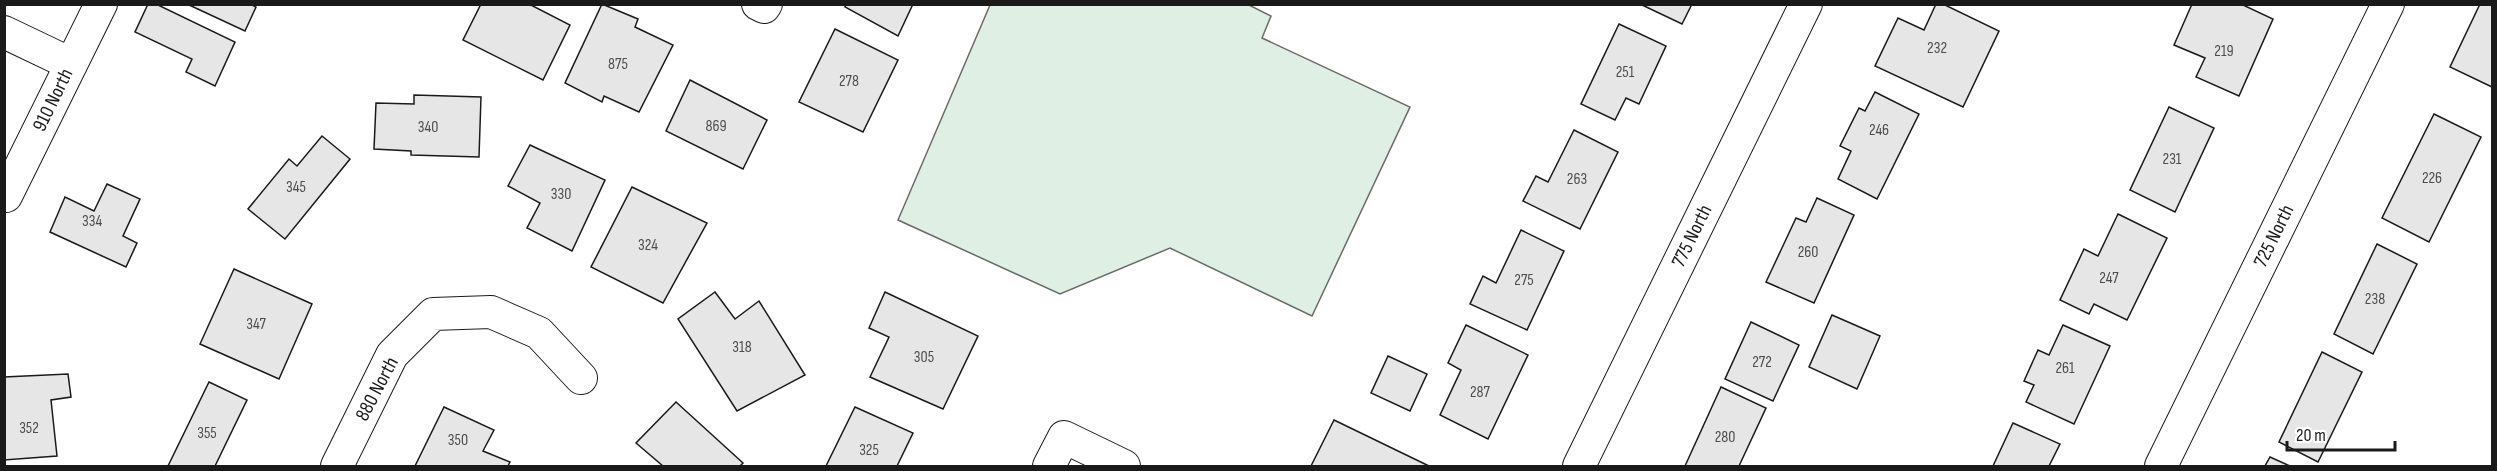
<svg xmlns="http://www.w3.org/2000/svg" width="2497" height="471" viewBox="0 0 2497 471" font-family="'Sofia Sans Condensed',sans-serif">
  <rect width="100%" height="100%" fill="#fff"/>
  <path fill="#e0efe3" stroke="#6a6a6a" stroke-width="1.5" d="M990,5H1249L1271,16L1262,38L1410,107L1312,316L1170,248L1060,294L898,220Z"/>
  <g fill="#e6e6e6" stroke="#1a1a1a" stroke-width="1.5">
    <path d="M148,4H156L235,42L215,86L186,72L192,59L135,32Z"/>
    <path d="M187,4H250L256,7L245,31Z"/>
    <path d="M481,4H529L570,25L543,80L463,40Z"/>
    <path d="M602,4L638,19L635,27L673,45L639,112L604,96L602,102L565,83Z"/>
    <path d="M846,4H913L898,36L845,7Z"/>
    <path d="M1640,4H1692L1682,24Z"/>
    <path d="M1936,4H1943L1999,31L1963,107L1875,66L1898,18L1924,30Z"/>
    <path d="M2192,4H2241L2273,19L2239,96L2196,77L2205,58L2174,45Z"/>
    <path d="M2480,4H2492V87L2450,67Z"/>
    <path d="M1619,24L1666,46L1639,104L1626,98L1615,120L1581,104Z"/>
    <path d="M835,29L898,60L863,132L799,102Z"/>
    <path d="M690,80L767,120L743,169L666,131Z"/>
    <path d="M1875,92L1919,114L1877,199L1838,179L1851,151L1840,146L1859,108L1865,111Z"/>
    <path d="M414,95L481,97L479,157L411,155V151L374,149L376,103L414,104Z"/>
    <path d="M2169,107L2214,128L2175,212L2130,190Z"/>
    <path d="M2434,114L2481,137L2429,242L2382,218Z"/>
    <path d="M1574,130L1618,152L1580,229L1523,201L1536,176L1548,182Z"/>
    <path d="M322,136L350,159L285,239L248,209L289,159L297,166Z"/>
    <path d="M530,145L605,180L572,251L527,228L540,203L508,186Z"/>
    <path d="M107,184L140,199L123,236L137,243L126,267L50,232L65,197L94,211Z"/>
    <path d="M632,187L707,223L663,303L591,267Z"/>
    <path d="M1817,198L1854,215L1814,303L1766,282L1796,218L1806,222Z"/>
    <path d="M2118,214L2167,238L2127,320L2094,304L2089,314L2060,300L2084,249L2098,256Z"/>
    <path d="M1521,230L1564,251L1527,330L1470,304L1483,276L1496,283Z"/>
    <path d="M2377,244L2417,264L2373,354L2334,334Z"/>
    <path d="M234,269L312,304L279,379L200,344Z"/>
    <path d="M715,292L735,319L759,301L805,375L737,411L678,319Z"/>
    <path d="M885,292L978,336L943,409L870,377L889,337L869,328Z"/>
    <path d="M1832,315L1880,336L1857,389L1809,367Z"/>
    <path d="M1751,322L1799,345L1773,401L1725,379Z"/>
    <path d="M1466,325L1528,355L1488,439L1440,415L1461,370L1448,363Z"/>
    <path d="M2063,325L2110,346L2074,424L2026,402L2034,385L2024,381L2038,350L2049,355Z"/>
    <path d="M2322,352L2362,372L2318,462L2279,442Z"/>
    <path d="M1388,356L1427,374L1410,411L1371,393Z"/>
    <path d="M68,374L71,397L51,400L57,456L4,460V377Z"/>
    <path d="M209,382L247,400L215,466H168Z"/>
    <path d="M1721,387L1766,408L1739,466H1685Z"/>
    <path d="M676,402L743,463L740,466H663L636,443Z"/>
    <path d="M444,407L494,430L483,451L510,462L508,466H415Z"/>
    <path d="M855,407L913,433L897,466H826Z"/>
    <path d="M1334,420L1429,466H1311Z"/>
    <path d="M2013,423L2060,444L2049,466H1993Z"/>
    <path d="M2270,457L2290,466H2265Z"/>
  </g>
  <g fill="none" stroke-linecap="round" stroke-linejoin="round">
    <defs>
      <g id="minor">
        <path d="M758,4L764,7L766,4"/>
        <path d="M4,32L71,64"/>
        <path d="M6,196L101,4"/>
        <path d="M337,466L392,355L433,314L491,312L539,333L581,378"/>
        <path d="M1049,466L1064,437L1124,466"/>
        <path d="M1579,466L1806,4"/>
        <path d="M2161,466L2388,4"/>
      </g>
    </defs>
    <use href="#minor" stroke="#1a1a1a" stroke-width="34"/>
    <use href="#minor" stroke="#fff" stroke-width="32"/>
  </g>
  <g text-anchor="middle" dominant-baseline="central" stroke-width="4.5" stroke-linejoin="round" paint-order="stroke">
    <g font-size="16" fill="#4d4d4d">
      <text x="1937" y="48">232</text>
      <text x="2224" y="51">219</text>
      <text x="618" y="64">875</text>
      <text x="1625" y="72">251</text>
      <text x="849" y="81">278</text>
      <text x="716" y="126">869</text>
      <text x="428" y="127">340</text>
      <text x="1879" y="130">246</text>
      <text x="2172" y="159">231</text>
      <text x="2432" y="178">226</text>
      <text x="1577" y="179">263</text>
      <text x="296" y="187">345</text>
      <text x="561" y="194">330</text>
      <text x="92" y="221">334</text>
      <text x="648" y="245">324</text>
      <text x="1808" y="252">260</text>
      <text x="2109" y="278">247</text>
      <text x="1524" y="280">275</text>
      <text x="2375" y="299">238</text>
      <text x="256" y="324">347</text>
      <text x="742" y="347">318</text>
      <text x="924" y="357">305</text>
      <text x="1762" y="362">272</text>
      <text x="2065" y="368">261</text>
      <text x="1480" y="392">287</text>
      <text x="29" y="428">352</text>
      <text x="207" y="433">355</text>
      <text x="1725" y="437">280</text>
      <text x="458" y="440">350</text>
      <text x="869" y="450">325</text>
    </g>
    <g font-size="20" fill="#1a1a1a" stroke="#fff">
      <text transform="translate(53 100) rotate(-64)">910 North</text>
      <text transform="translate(1692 236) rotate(-64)">775 North</text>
      <text transform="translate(2274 236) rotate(-64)">725 North</text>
      <text transform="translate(377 389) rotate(-62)">880 North</text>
    </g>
  </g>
  <rect width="2497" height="471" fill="none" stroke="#1a1a1a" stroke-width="12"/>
  <path d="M2287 441v9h108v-9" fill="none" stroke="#1a1a1a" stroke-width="3"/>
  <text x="2296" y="441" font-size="18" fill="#1a1a1a" stroke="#ffffff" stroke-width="4.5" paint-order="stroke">20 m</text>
</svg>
